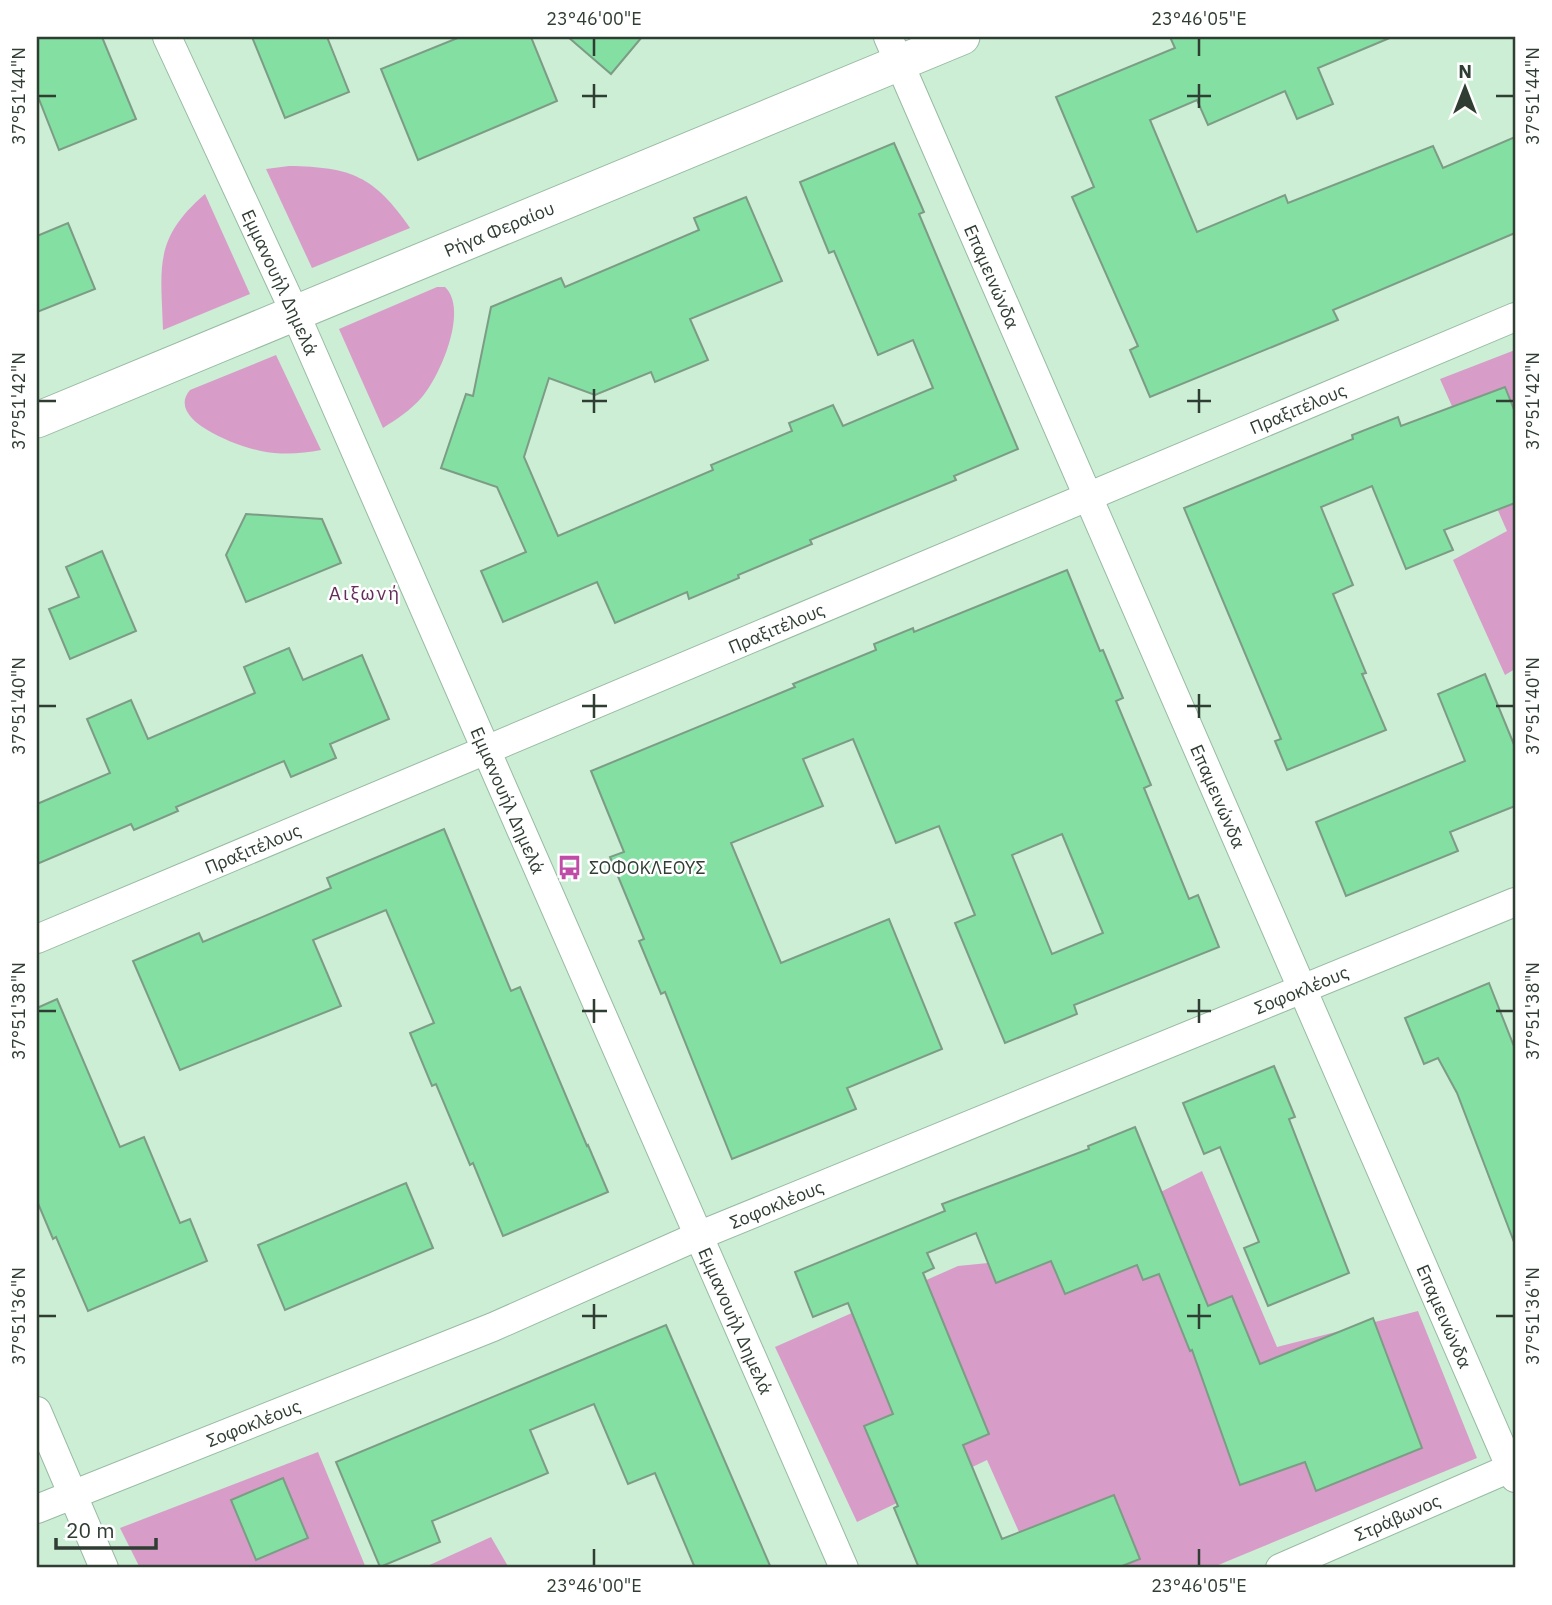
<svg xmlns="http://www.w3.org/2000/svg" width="1552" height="1605" viewBox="0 0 1552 1605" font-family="'IBM Plex Sans',sans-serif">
  <rect width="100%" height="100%" fill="#cbeed5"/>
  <g fill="#d89cc9">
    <path d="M289,166C351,167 374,176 410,228L312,268L266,169Z"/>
    <path d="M205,194L250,294L163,330C161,267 153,239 205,194Z"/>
    <path d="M437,287H445C469,310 440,376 422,397C411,410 397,419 383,428L339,329Z"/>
    <path d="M1515,350V669L1505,675L1453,560L1507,531L1440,379Z"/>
    <path d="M276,355L321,450C301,454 281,455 261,451C240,447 164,420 190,390Z"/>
    <path d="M1202,1171L1277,1347L1418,1311L1477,1458L1211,1568H1035L987,1460L857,1522L775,1347L958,1266L1029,1259Z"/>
    <path d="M318,1452L366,1568H140L120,1528Z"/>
    <path d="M491,1537L509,1568H423Z"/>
  </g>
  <g fill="#83dfa2" stroke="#7c9c85" stroke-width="2" fill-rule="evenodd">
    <path d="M37,37H102L136,119L59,150L37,94Z"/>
    <path d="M252,37H327L349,92L285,118Z"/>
    <path d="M460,37H531L557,101L418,160L381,69Z"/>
    <path d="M568,37H642L611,74Z"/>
    <path d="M1170,37H1392L1318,68L1333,104L1297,119L1285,91L1208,125L1197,100L1150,120L1197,232L1285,195L1288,203L1433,146L1443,168L1515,137V233L1333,310L1338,320L1150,397L1130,350L1138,346L1072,197L1094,187L1056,97L1175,48Z"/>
    <path d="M894,143L924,212L919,214L1018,449L954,476L956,480L810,540L812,544L738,575L739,578L689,599L687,592L615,623L597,582L503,622L481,571L526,552L497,487L441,468L466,394L473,396L491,307L561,278L565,287L699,230L694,218L746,197L782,281L690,319L708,360L655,382L651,372L595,395L549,378L524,457L558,536L713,470L711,465L792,431L789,423L833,405L843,426L933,388L913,340L878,355L834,251L829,253L800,182Z"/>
    <path d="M68,223L95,289L37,312V236Z"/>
    <path d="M1505,387L1515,412V503L1444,530L1453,550L1406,569L1372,486L1321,507L1353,585L1333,594L1366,673L1362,674L1386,730L1287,770L1275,741L1281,739L1184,508L1353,439L1352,435L1398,417L1401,426Z"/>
    <path d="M246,514L322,519L341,563L246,602L226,555Z"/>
    <path d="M102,551L136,631L70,659L49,609L79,597L66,567Z"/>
    <path d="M1067,570L1100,651L1103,650L1123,698L1116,701L1151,785L1144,788L1189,899L1198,895L1219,947L1074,1005L1077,1014L1005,1043L955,923L975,915L939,826L896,843L853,739L803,759L823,806L731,843L781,963L889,919L942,1049L847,1088L856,1109L732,1159L665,992L661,994L639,941L644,939L610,857L624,852L591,771L795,687L793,684L876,650L874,644L913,628L914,632ZM1062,834L1103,933L1052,954L1012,855Z"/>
    <path d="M289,648L303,680L362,655L389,719L330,744L336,758L291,777L284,761L176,807L178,811L134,830L131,824L37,864V804L110,773L87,719L131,700L148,739L255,693L244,667Z"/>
    <path d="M1485,674L1515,747V806L1450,832L1458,851L1346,896L1316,822L1465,761L1438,694Z"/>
    <path d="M444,829L511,991L520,987L587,1146L588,1145L608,1192L503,1236L473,1163L470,1165L436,1084L432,1086L410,1033L434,1023L386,910L313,940L341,1006L180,1070L133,961L199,933L203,942L331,888L327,878Z"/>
    <path d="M1489,983L1515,1049L1514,1242L1457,1093L1438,1058L1424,1064L1405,1018Z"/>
    <path d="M57,999L120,1147L144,1137L180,1223L190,1219L207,1261L88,1311L56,1237L53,1239L37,1201V1008Z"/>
    <path d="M1274,1066L1295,1117L1289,1119L1349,1273L1268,1306L1244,1248L1259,1242L1220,1147L1204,1154L1183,1103Z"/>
    <path d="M1135,1127L1208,1306L1232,1296L1260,1364L1373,1318L1422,1448L1316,1491L1305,1462L1240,1485L1192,1350L1190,1351L1159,1274L1143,1280L1137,1265L1065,1294L1051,1261L996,1283L976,1233L927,1253L934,1268L923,1273L989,1434L963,1445L1002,1539L1114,1495L1140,1559L1117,1568H919L894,1508L898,1506L864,1426L893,1414L848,1303L813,1317L795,1272L945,1211L942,1204L1089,1149L1088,1146Z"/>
    <path d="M406,1183L433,1248L285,1310L258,1245Z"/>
    <path d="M666,1325L771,1568H695L655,1473L628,1484L594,1404L530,1430L548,1473L432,1521L440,1542L380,1567L336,1462Z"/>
    <path d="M283,1478L308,1538L256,1560L231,1500Z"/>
  </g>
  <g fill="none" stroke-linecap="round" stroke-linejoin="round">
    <defs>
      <g id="minor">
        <path id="s1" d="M167,37L295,313L844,1568"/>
        <path id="s2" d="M888,37L1515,1478"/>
        <path id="s3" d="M37,939L1515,317"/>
        <path d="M37,1411L104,1568"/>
        <path id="s4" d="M37,1509L493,1327L698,1236L1515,902"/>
        <path id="s5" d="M1280,1568L1515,1466"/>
      </g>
      <g id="tertiary">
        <path id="s6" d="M37,420L962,37"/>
      </g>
    </defs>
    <use href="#minor" stroke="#98baa2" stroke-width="30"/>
    <use href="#tertiary" stroke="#98baa2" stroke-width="37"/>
    <use href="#minor" stroke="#fff" stroke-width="28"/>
    <use href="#tertiary" stroke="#fff" stroke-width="35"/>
  </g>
  <path fill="none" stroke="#2f3d33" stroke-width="2.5" d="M594,38V56M1199,38V56M594,84V108M1199,84V108M38,96H56M582,96H607M1187,96H1211M1496,96H1514M594,389V413M1199,389V413M38,401H56M582,401H607M1187,401H1211M1496,401H1514M594,694V718M1199,694V718M38,706H56M582,706H607M1187,706H1211M1496,706H1514M594,999V1023M1199,999V1023M38,1011H56M582,1011H607M1187,1011H1211M1496,1011H1514M594,1304V1329M1199,1304V1329M38,1316H56M582,1316H607M1187,1316H1211M1496,1316H1514M594,1549V1566M1199,1549V1566"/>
  <defs>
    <symbol id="bus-bare" viewBox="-9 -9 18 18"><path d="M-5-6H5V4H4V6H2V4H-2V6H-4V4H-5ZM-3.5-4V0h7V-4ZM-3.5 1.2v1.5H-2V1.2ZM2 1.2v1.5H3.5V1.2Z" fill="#bf4ca7" stroke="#fff" stroke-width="2.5" paint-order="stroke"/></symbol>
  </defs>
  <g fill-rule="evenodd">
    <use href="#bus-bare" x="552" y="850" width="35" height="35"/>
  </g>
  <g text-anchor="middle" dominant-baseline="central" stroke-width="5" stroke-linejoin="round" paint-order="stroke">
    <g font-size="18" fill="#2f3d33" stroke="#fff">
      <text stroke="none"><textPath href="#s6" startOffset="500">Ρήγα Φεραίου</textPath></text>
      <text stroke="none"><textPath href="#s2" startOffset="261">Επαμεινώνδα</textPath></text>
      <text stroke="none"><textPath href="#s1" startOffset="270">Εμμανουήλ Δημελά</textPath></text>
      <text stroke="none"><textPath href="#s3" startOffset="1368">Πραξιτέλους</textPath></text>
      <text stroke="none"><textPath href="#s3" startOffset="802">Πραξιτέλους</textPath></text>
      <text stroke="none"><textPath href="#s2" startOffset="828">Επαμεινώνδα</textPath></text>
      <text stroke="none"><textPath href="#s1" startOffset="836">Εμμανουήλ Δημελά</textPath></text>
      <text stroke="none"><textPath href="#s3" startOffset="234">Πραξιτέλους</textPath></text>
      <text stroke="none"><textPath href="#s4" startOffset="1367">Σοφοκλέους</textPath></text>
      <text stroke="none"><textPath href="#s4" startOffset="800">Σοφοκλέους</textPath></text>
      <text stroke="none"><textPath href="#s2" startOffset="1395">Επαμεινώνδα</textPath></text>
      <text stroke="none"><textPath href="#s1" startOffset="1404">Εμμανουήλ Δημελά</textPath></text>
      <text stroke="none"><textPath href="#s4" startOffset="233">Σοφοκλέους</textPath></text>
      <text stroke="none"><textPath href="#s5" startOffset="128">Στράβωνος</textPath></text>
    </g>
    <g font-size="18" fill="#2f3d33" stroke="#fff" text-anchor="start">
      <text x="589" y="867">ΣΟΦΟΚΛΕΟΥΣ</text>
    </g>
    <g font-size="19" letter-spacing="2" fill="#652d59" stroke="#fff">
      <text x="365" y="593">Αιξωνή</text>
    </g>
  </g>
  <rect width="1552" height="1605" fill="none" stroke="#ffffff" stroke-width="77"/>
  <g transform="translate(1465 88)" stroke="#ffffff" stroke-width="5" paint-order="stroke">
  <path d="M0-5L12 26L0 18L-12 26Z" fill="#2f3d33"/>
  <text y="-10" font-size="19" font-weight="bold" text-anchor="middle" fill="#2f3d33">N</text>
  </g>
  <path d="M56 1538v10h100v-10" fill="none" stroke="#2f3d33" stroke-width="3.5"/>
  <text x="66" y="1538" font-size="21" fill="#2f3d33" stroke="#ffffff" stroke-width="5" paint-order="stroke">20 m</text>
  <rect x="38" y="38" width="1476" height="1528" fill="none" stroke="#2f3d33" stroke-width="2.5"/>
  <g font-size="18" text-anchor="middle" fill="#2f3d33">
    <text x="594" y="25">23°46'00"E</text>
    <text x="1199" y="25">23°46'05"E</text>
    <text transform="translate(19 96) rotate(-90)" y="6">37°51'44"N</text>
    <text transform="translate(1533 96) rotate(-90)" y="6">37°51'44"N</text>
    <text transform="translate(19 401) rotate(-90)" y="6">37°51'42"N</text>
    <text transform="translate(1533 401) rotate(-90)" y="6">37°51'42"N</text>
    <text transform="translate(19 706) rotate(-90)" y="6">37°51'40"N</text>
    <text transform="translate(1533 706) rotate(-90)" y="6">37°51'40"N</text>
    <text transform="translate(19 1011) rotate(-90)" y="6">37°51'38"N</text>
    <text transform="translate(1533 1011) rotate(-90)" y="6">37°51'38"N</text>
    <text transform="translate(19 1316) rotate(-90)" y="6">37°51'36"N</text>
    <text transform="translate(1533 1316) rotate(-90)" y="6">37°51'36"N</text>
    <text x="594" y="1592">23°46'00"E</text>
    <text x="1199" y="1592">23°46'05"E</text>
  </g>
</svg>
